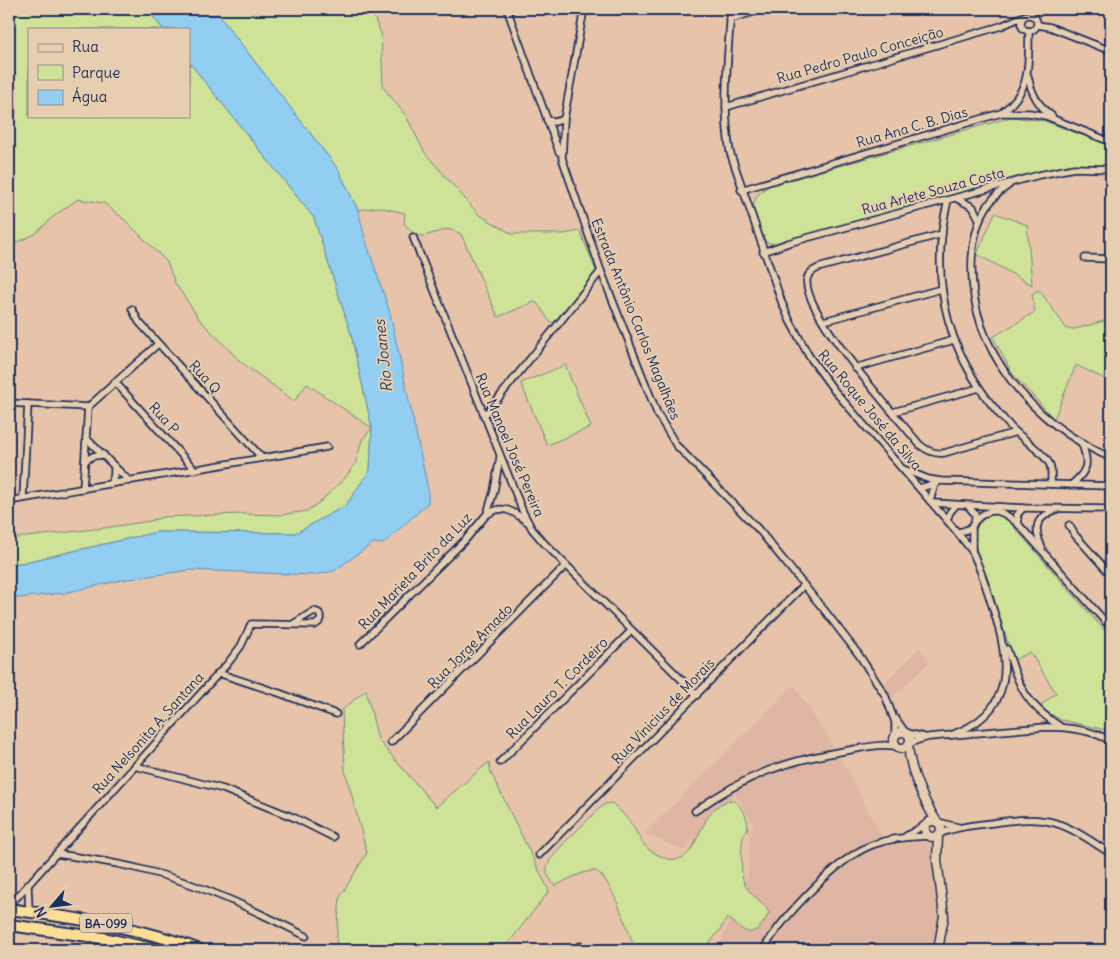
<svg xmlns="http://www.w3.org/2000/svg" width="1120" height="959" viewBox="0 0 1120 959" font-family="Delius,sans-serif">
  <rect width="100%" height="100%" fill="#e6c3a9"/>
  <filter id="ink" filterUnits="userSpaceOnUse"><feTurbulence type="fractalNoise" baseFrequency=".02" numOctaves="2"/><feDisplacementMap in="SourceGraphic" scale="10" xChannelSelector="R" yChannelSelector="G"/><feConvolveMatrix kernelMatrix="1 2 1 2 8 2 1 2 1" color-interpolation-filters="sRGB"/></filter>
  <g filter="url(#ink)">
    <g fill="#deb6a3">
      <path d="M919,648L930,662L891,698L883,684Z"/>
      <path d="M794,685L840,757L887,846L928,841L934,861L940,923L932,950H718L748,877L750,831L754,824L735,794L713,817L684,851L645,833Z"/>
    </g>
    <g fill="#cee398" stroke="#74897b">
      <path d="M9,9H29L87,15L92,9H147L163,29H29V116H189V62L314,218L351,334L372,428L370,470L346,505L296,533L157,532L21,563L9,564V539L104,528L150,521L163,517L242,514L281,515L307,511L321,501L345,478L356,462L362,440L372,428L307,384L294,401L241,362L200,320L175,283L167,262L125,220L104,203L78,199L55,215L35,234L9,246Z"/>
      <path d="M214,9H370L381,33L383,87L406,116L425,153L478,214L512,234H563L580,231L596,271L592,276L554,322H550L538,304L534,302L498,317L461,234L449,229C426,233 421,245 404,223L405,213L378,207L358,210L338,169Z"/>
      <path d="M1012,117L1045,121L1111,146V167L1088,165L1068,166L776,245L764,241C756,219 743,201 769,186Z"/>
      <path d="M995,213L1027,225L1032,285L977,254Z"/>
      <path d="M1039,290L1067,329H1075L1111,319V382L1076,365L1054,419L1012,373L993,337L1035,312L1032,294Z"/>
      <path d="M565,365L591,427L547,445L521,383Z"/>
      <path d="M993,513L1006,518L1111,638V731L1061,720L1039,707L1056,693L1030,652L1014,660L975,545C972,528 980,521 993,513Z"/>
      <path d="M366,690L378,740L436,807L489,762L491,773L549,891L503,950H336L340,897L367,853L345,770L342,710Z"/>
      <path d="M732,800C741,805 750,819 747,830C746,832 744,834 743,837C741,845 741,863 742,872C743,895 761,896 769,913C764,923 755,937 743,930C736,926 734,921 727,918L720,930L710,942L708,950H635C630,935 610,874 595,871C586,869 563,882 555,886L547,874V867L550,860L564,843L600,808L605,804L612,803C621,811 629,820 635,830C639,836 642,844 648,849C706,888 688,808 732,800Z"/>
    </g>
    <path fill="#92cdf2" stroke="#628eb7" d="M147,9H214L338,169L358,210L365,238L390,313L428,489V503L383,544L373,543L334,571L313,575L190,570L122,580L64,593L9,599V564L21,563L157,532L296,533L346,505L370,470L372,428L351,334L314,218L189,62V29H163Z"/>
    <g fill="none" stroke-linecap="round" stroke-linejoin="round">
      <defs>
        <g id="street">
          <path d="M507,9L559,152"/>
          <path d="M584,9L564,119L562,158L601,271L657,413L676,445L759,530L825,611L859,655L885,695L895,722V735"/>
          <path d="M731,9C728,56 722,105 730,152L782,303L790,321L809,356L833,389L957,532L972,551C981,570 987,589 993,609C1011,663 1015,712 951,735"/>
          <circle cx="1029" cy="23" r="8"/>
          <path d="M730,19L764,9"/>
          <path d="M1038,25L1050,27L1111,51"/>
          <path d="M1028,76C1031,93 1038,106 1052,116"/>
          <path d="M726,107L1001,26L1024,16"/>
          <path d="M1001,113H1029L1046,116L1111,142"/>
          <path d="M547,120L555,122L564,119"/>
          <path d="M1009,185C982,203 974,228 972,259C968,350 1032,423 1111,458"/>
          <path d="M741,190L1001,113C1032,90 1028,66 1029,31"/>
          <path d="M956,198L973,207L979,219"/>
          <path d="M948,200C927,285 950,362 1009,425C1018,436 1045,453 1050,465C1052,471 1051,478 1051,484"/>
          <path d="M942,234L818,268C813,271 808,273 807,279C801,311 897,417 920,445C928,451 934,454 944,453L1016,432"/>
          <path d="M413,237L523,512L532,529L544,543L697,695"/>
          <path d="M763,252L788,243L1039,175L1074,168L1111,169"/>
          <path d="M1085,258L1111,259"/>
          <path d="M132,309L139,322L262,458"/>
          <path d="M824,321L941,289"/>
          <path d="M855,368L954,340"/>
          <path d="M115,382L195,470"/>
          <path d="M9,403L88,407L158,344"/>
          <path d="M893,412L979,388"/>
          <path d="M484,416L601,271"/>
          <path d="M86,438L129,481"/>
          <path d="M85,461L93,456L104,455"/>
          <path d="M903,469L928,479L940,481L1111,486"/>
          <path d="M111,484L114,475V466"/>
          <path d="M1071,485C1088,471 1090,463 1081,442"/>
          <path d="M919,488L935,484"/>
          <path d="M83,489L88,407"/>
          <path d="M23,498L28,404"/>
          <path d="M9,501L327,447"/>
          <path d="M930,501L935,484L940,481"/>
          <path d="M932,503L1023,508L1111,509"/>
          <path d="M488,514C502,504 513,511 526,521"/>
          <path d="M947,520L950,512L956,505"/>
          <path d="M975,521C991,504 1004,511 1019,525L1111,628"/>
          <path d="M1019,525L1017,515L1023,508"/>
          <path d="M1069,525L1075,535L1111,575"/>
          <path d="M972,527V551"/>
          <path d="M957,532C969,531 976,526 975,514L968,506"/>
          <path d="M1042,548C1033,527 1035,518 1057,509"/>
          <path d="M360,644L466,539L487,514L494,491L500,457"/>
          <path d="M1007,649C1020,688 1025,704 1061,727"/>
          <path d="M218,673L279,693L336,714"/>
          <path d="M896,719L906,733"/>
          <path d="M907,733L924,737"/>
          <path d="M391,742L566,565"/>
          <path d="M909,744L918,740L929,737L1046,727C1068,727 1092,730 1111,741"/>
          <path d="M500,762L631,631"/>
          <path d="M135,766L223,789L295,818L333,837"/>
          <path d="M695,811C747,774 788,760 850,750C867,747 884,743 900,747"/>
          <path d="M938,822L958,827"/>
          <path d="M939,834C956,827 974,825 992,823C1051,814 1063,822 1111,854"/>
          <path d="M906,836L926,824"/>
          <path d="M57,854C85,858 113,862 140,869C199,883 252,909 306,936"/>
          <path d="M539,855L804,585"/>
          <path d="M28,885L29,912"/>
          <path d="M9,906L228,663L241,646L251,624L315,625L319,622L321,619L319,613L314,611L293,624"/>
          <path d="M580,946V950"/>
          <path d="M763,950C782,918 837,858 872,845C890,838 909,837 929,836"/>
        </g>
        <g id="secondary">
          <circle cx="902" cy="740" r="8"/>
          <path d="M908,745C910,771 923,800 937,822"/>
          <circle cx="933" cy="829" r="8"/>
          <path d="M938,950L944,916L937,860L938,835"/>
        </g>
        <g id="highway">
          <path d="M9,909C74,918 138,926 200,950"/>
          <path d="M9,925L103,938L157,950"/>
        </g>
      </defs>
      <use href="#street" stroke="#1b2f5e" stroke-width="9"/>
      <use href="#secondary" stroke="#1b2f5e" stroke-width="11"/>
      <use href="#highway" stroke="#1b2f5e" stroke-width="14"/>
      <use href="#street" stroke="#e8ceb0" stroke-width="5.5"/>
      <use href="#secondary" stroke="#e8ceb0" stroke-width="8"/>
      <use href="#highway" stroke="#fdde96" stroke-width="10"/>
    </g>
  </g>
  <g text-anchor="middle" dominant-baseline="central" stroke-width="4" stroke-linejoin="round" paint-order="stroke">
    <rect fill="#e8ceb0" stroke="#585f77" stroke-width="1" x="80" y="913.5" width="52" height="19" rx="4"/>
    <g font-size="12" font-weight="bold" fill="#1b2f5e">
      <text x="106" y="923">BA-099</text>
    </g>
    <g font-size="14" fill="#1b2f5e" stroke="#e8ceb0">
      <text transform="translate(860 55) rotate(-16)">Rua Pedro Paulo Conceição</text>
      <text transform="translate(912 127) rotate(-16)">Rua Ana C. B. Dias</text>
      <text transform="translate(933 191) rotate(-15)">Rua Arlete Souza Costa</text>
      <text transform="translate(636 319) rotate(68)">Estrada Antônio Carlos Magalhães</text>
      <text transform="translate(205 377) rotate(48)">Rua Q</text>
      <text transform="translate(870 410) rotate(50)">Rua Roque José da Silva</text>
      <text transform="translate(164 418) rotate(48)">Rua P</text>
      <text transform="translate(510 445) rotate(67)">Rua Manoel José Pereira</text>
      <text transform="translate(415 571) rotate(-46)">Rua Marieta Brito da Luz</text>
      <text transform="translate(470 646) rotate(-45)">Rua Jorge Amado</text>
      <text transform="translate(557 688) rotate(-45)">Rua Lauro T. Cordeiro</text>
      <text transform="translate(663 711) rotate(-46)">Rua Vinicius de Morais</text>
      <text transform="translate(148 733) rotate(-48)">Rua Nelsonita A. Santana</text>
    </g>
    <g font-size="15" font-style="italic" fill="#273f6d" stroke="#e8ceb0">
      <text transform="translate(383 356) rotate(-96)">Rio Joanes</text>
    </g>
  </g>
  <rect width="1120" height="959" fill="none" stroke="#e8ceb0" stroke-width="30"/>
  <rect x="15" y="15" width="1090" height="929" fill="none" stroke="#1b2f5e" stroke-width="2" filter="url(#ink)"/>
  <rect x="28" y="28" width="162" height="90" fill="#e8ceb0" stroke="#968e8f"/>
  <rect x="38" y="44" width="25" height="8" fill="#e8ceb0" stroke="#968e8f"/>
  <text x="72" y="52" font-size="15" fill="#1b2f5e">Rua</text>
  <rect x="38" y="65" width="25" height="15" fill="#cee398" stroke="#968e8f"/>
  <text x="72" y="78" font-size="15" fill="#1b2f5e">Parque</text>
  <rect x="38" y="90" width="25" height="15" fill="#92cdf2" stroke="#968e8f"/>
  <text x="72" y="102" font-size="15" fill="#1b2f5e">Água</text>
  <g transform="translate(52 906) rotate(242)" stroke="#e8ceb0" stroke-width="4" paint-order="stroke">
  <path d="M0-4L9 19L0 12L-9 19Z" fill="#1b2f5e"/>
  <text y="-8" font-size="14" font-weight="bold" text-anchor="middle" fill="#1b2f5e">N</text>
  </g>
</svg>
